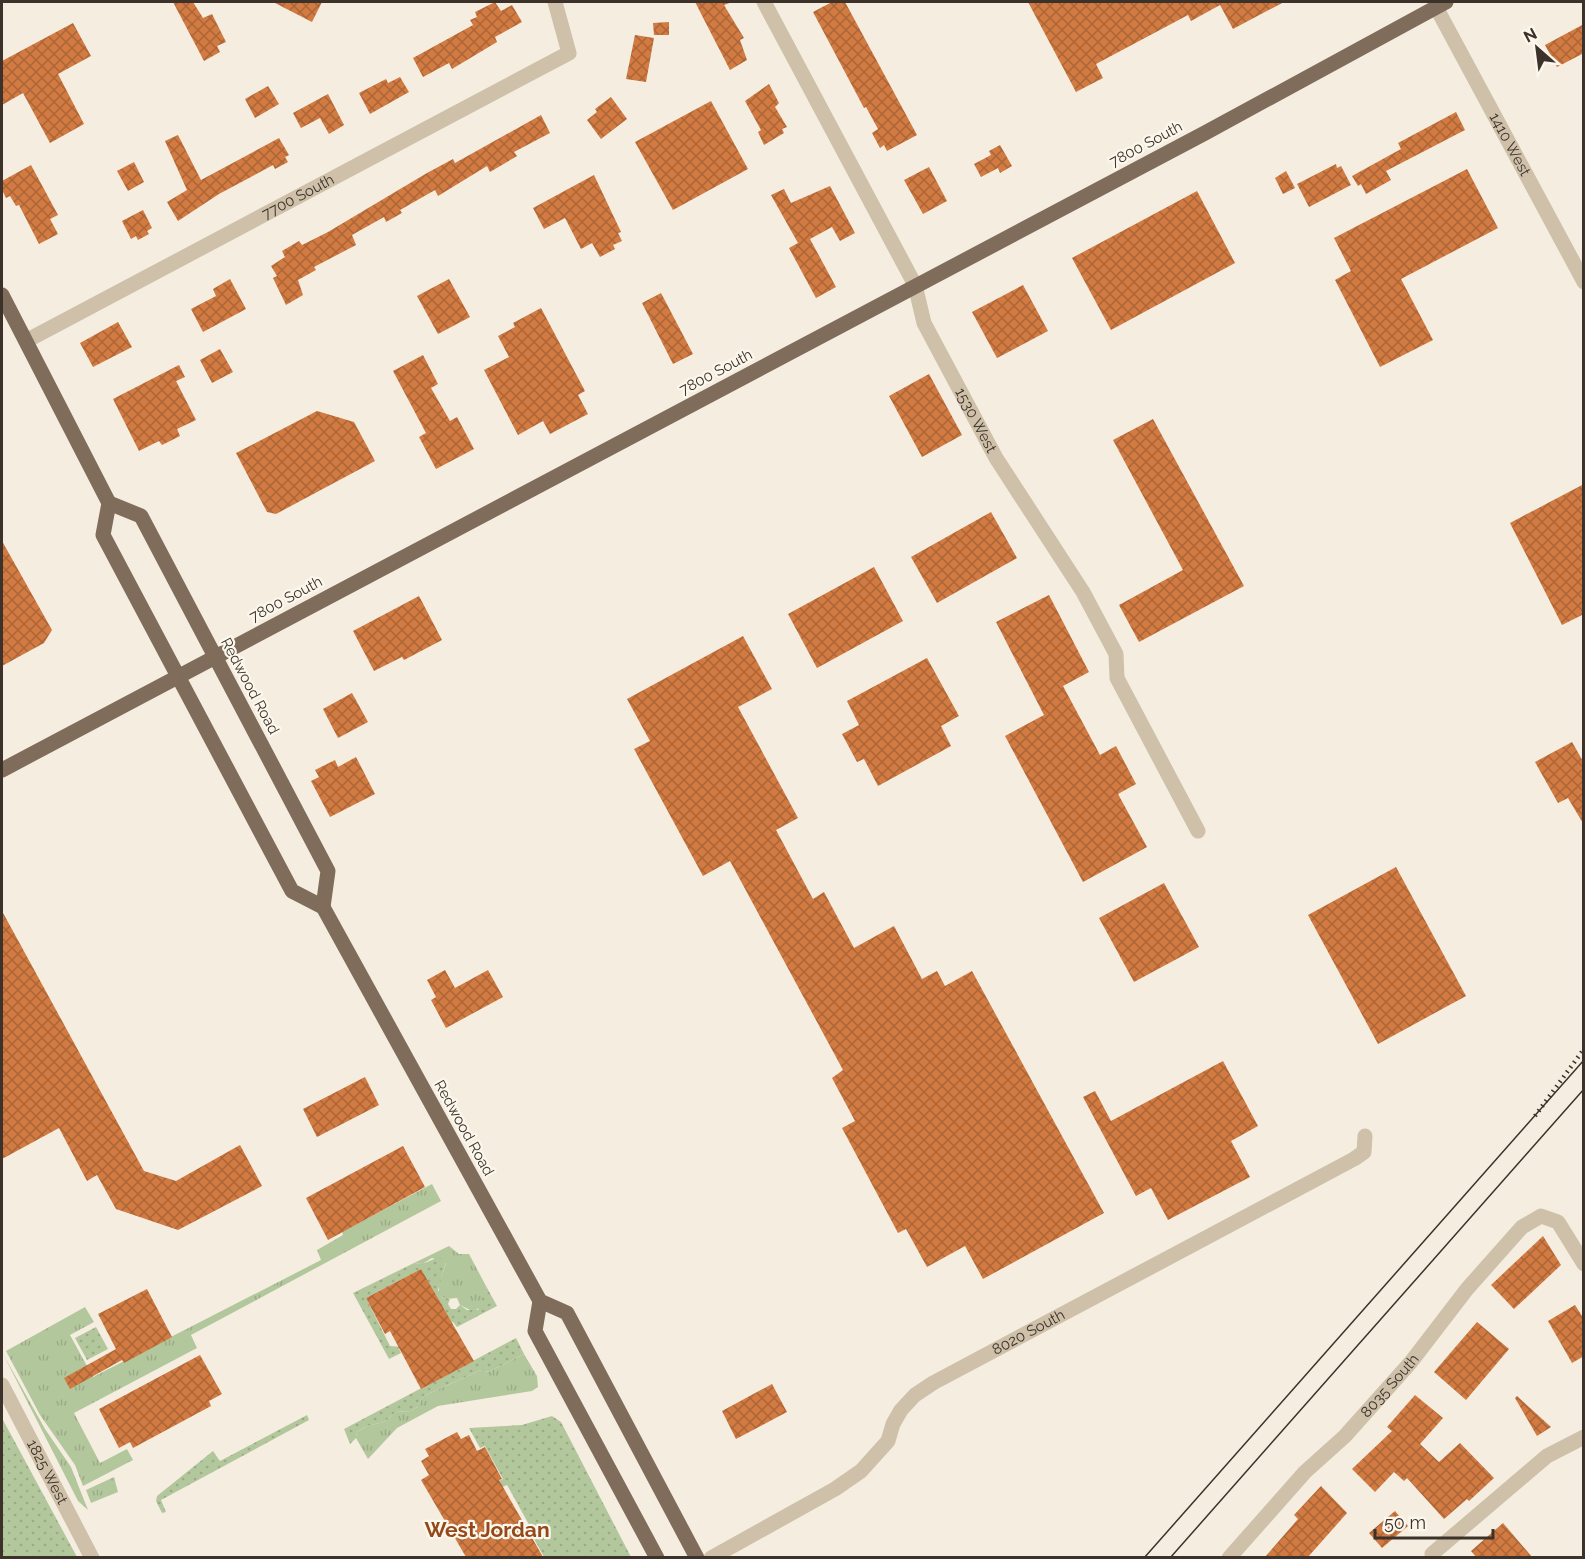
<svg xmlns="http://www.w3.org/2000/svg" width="1585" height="1559" viewBox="0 0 1585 1559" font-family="Raleway,sans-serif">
  <defs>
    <pattern id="grass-tufts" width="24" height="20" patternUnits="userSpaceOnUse" patternTransform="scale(1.5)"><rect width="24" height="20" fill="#b3c79d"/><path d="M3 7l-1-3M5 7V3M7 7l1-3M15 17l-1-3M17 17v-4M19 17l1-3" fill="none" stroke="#9bab87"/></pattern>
    <pattern id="park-dots" width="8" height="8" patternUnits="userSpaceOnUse" patternTransform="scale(1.5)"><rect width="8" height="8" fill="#b3c79d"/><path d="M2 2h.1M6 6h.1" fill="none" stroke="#9bab87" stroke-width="1.8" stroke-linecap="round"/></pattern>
    <pattern id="building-cross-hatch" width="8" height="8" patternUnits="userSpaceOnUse" patternTransform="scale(1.5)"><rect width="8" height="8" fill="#d17a42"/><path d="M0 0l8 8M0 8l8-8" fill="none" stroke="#ab6537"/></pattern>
  </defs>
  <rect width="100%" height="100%" fill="#f5eee0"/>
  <g fill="url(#grass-tufts)">
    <path d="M432,1184L441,1201L191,1335L197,1348L74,1413L100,1463L127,1449L133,1460L83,1486L75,1465L40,1415L6,1351L85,1307L94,1322L70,1335L93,1377L321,1260L317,1250L343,1235L342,1232Z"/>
    <path d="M449,1246L459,1254H469L486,1286L481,1306L474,1312L460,1305L457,1298L446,1299L439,1295V1285L446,1263L432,1258L422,1264L414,1263Z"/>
    <path d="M3,1354L45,1429L71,1467L88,1510L78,1501Z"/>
    <path d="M524,1354L537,1376L538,1387L532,1391L438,1406L397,1428L368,1459L356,1438L357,1432L367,1426L384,1422L396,1412L411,1411L417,1407L424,1396L481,1370L488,1372Z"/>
    <path d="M114,1477L118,1492L91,1503L86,1490Z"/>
  </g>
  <g fill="url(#park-dots)">
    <path d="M439,1257L446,1262L438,1290L443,1298L450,1299L448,1304L451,1309H456L460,1305L467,1310H478L486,1286L497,1306L457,1327L453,1322L448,1324L421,1269L366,1298L390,1346L403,1347L399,1349L401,1353L389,1359L353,1293L414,1263L422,1264Z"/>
    <path d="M96,1327L108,1349L87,1360L75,1338Z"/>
    <path d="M516,1338L524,1354L488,1372L481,1370L424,1396L417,1407L411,1411L396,1412L384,1422L367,1426L357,1432L356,1438L350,1444L344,1429Z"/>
    <path d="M307,1415L309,1420L161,1500L166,1512L162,1513L156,1501L157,1496L213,1451L220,1461Z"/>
    <path d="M552,1416L561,1422L631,1557H544L533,1537L526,1540L523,1535L532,1530L507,1485L498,1489L495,1483L503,1479L485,1446L480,1448L469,1428L522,1425Z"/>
    <path d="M2,1418L77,1557H2Z"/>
  </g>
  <g fill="url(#building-cross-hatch)">
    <path d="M173,2H193L203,18L212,14L226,42L217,46L220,52L204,61Z"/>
    <path d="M273,2H322L312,22Z"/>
    <path d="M495,2L501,11L512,5L522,22L495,37L497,42L452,69L449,63L423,77L413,58L473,25L470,20L477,17L475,12Z"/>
    <path d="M695,2H732L724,5L744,38L740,40L747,60L730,70Z"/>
    <path d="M832,2H845L917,135L887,151L884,145L880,148L872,133L878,129L866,107L864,108L813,12Z"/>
    <path d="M1028,2H1284L1233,29L1220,5L1191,21L1188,15L1096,64L1103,78L1076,92Z"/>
    <path d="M669,22V35H654L653,23Z"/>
    <path d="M73,23L91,56L58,74L84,124L50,143L23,93L2,105V61Z"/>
    <path d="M1584,24V53L1557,67L1545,45Z"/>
    <path d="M635,35L654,38L646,82L626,79Z"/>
    <path d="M400,77L409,92L370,114L359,93L386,79L388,83Z"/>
    <path d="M769,84L779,103L775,107L787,127L782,129L784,133L764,145L758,132L761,130L745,101Z"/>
    <path d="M268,86L279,104L255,118L245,99Z"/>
    <path d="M328,94L344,125L329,134L320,118L301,128L293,113Z"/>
    <path d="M611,97L627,119L601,139L587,120L597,112L595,109Z"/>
    <path d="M711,101L748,169L673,210L635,142Z"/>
    <path d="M1456,112L1465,130L1386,171L1391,180L1366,194L1361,184L1358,186L1352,176L1401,149L1398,143Z"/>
    <path d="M541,115L550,133L514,152L517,156L490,172L487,166L438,196L435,190L400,210L402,213L386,222L384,217L352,235L356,245L314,267L316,270L298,280L303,295L286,305L273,278L277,276L271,266L285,257L282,251L299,241L302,245L328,232L427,173L453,159L455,163Z"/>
    <path d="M178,135L201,180L279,138L289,155L285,157L288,162L275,169L273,165L219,194L178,221L167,202L187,190L165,141Z"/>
    <path d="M1000,145L1012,166L1000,173L998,168L981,177L974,164L991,155L989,151Z"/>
    <path d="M134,162L144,182L128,191L117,171Z"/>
    <path d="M1336,164L1337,168L1341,166L1351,185L1309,207L1297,184Z"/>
    <path d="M31,165L58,215L50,219L58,234L39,244L19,205L16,206L10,196L6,198L2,190V181Z"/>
    <path d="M929,167L947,201L923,214L904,180Z"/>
    <path d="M1467,169L1498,228L1401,279L1433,340L1380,367L1335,280L1351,271L1334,238Z"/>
    <path d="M1286,171L1295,188L1283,194L1275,178Z"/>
    <path d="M594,175L621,232L618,233L622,241L613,245L615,249L600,257L592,243L581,249L565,218L544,229L533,208Z"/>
    <path d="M830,186L855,233L840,241L832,227L810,239L836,287L816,298L789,248L798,243L771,195L784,189L791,203Z"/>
    <path d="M1197,191L1235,263L1111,330L1072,258Z"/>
    <path d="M143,210L152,228L147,231L149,234L138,240L136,236L131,239L122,221Z"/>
    <path d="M230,279L246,309L203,332L191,309L216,296L213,289Z"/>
    <path d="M449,279L470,317L438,334L417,296Z"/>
    <path d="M1023,285L1048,331L997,358L972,312Z"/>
    <path d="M661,293L693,354L673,364L642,303Z"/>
    <path d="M541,308L585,391L578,395L588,414L550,434L543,421L518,435L484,370L509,357L498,336L515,327L513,323Z"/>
    <path d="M118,322L132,347L93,367L80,343Z"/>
    <path d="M220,349L233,372L212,383L200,360Z"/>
    <path d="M423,355L438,384L431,388L450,421L457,417L474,449L436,469L419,437L426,433L393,371Z"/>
    <path d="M179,365L185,377L176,381L196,420L177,429L180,436L162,445L159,441L139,451L113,399Z"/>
    <path d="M929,374L962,435L922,457L889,396Z"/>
    <path d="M317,411L354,422L375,461L276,514L267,512L236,453Z"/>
    <path d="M1153,419L1244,586L1139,642L1119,605L1183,570L1113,440Z"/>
    <path d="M1584,484V614L1562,625L1510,523Z"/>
    <path d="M991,512L1017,558L937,603L911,557Z"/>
    <path d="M2,541L52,630L44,643L2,666Z"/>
    <path d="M874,567L903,621L817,668L788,614Z"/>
    <path d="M1049,595L1089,672L1063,686L1100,755L1116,746L1136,784L1118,794L1147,847L1083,882L1005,736L1044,715L996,622Z"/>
    <path d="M419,596L442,640L404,660L402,657L374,671L353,631Z"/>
    <path d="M743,636L772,689L738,707L798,818L776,830L813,899L824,892L854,948L894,926L922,979L937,971L945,986L972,971L1104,1213L983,1279L965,1246L927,1267L906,1229L898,1233L842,1128L855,1121L832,1078L843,1070L730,861L703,876L634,749L650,741L627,699Z"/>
    <path d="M927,658L959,716L941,726L951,746L878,786L864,759L857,762L842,734L859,725L847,701Z"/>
    <path d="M352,693L368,722L338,738L323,709Z"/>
    <path d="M1572,742L1584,763V825L1568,798L1558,803L1535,762Z"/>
    <path d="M356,757L375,794L330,817L311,781L319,777L315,770L335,760L338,767Z"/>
    <path d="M1396,867L1466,996L1378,1044L1308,915Z"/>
    <path d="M1164,883L1199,947L1134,982L1099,918Z"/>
    <path d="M2,911L144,1171L176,1181L240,1145L262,1186L178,1230L116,1209L97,1175L87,1181L59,1128L2,1159Z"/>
    <path d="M445,970L455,988L488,970L503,997L446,1028L431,1000L436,997L427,980Z"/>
    <path d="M1223,1061L1258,1126L1231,1141L1250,1177L1168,1220L1151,1188L1136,1196L1083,1097L1095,1091L1111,1121Z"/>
    <path d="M365,1077L379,1105L317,1137L303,1109Z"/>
    <path d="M403,1146L425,1187L328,1240L306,1198Z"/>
    <path d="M1543,1236L1561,1265L1514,1309L1491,1285Z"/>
    <path d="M421,1269L474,1361L421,1389L390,1331L385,1334L366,1298Z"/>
    <path d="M147,1289L172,1337L124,1363L122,1360L70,1389L64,1378L116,1349L98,1314Z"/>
    <path d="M1575,1305L1584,1319V1356L1572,1363L1548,1321Z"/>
    <path d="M1477,1322L1509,1349L1466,1400L1434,1372Z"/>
    <path d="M200,1355L222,1394L209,1401L211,1406L133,1448L130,1442L119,1448L99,1409Z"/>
    <path d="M772,1384L787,1412L736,1439L722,1411Z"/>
    <path d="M1415,1395L1443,1418L1420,1444L1439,1462L1460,1443L1494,1478L1469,1501L1467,1499L1444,1519L1407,1478L1404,1481L1394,1472L1375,1492L1352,1469L1392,1431L1387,1427Z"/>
    <path d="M1517,1396L1551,1427L1537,1436L1515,1398Z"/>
    <path d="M457,1432L461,1439L469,1435L477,1451L485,1447L502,1479L499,1480L543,1557H466L421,1480L429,1475L421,1461L429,1456L425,1449Z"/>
    <path d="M1321,1486L1347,1513L1308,1557H1265L1298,1519L1294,1515Z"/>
    <path d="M1395,1511L1408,1526L1382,1548L1369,1533Z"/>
    <path d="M1503,1523L1532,1557H1476L1471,1551Z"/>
  </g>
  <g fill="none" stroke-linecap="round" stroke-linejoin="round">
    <g stroke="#cfc1a9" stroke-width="15">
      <path id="s1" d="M764,2L915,285L924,323L996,458L1083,592L1116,654L1117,678L1198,831"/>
      <path id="s2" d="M1436,7L1584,282"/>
      <path id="s3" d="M26,341L569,53L555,2"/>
      <path id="s4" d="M2,1385L92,1558"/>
      <path d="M1432,1554L1547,1456L1584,1437"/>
      <path id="s5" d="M711,1558L835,1489L861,1471L888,1441L893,1424L901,1410L915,1395L933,1383L1354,1159L1364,1152L1365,1136"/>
      <path id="s6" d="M1229,1558L1305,1472L1345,1436L1411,1362L1467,1289L1522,1227L1541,1216L1558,1222L1584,1264"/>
    </g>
    <g stroke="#7f6c5a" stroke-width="15">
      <path d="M2,295L109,503L103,535L292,891L323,907L540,1301L567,1313L697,1558"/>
      <path d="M109,503L141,516L328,871L323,907"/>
      <path d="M2,770L1205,133L1446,2"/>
      <path d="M540,1301L535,1331L657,1558"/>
    </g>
    <g stroke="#3c322a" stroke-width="1.5">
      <path d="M1144,1558L1584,1060"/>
      <path d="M1170,1558L1584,1089"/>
    </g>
    <path stroke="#3c322a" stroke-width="4.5" stroke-dasharray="1.5 4.5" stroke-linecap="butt" d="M1535,1116L1584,1049"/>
  </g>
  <g text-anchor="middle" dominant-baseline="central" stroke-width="4.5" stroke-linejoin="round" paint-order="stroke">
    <g font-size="15" fill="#3c322a" stroke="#fcf7ed">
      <text transform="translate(1146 144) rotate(-28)">7800 South</text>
      <text stroke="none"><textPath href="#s2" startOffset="156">1410 West</textPath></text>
      <text stroke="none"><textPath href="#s3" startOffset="308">7700 South</textPath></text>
      <text transform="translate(716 372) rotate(-28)">7800 South</text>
      <text stroke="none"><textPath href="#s1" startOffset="470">1530 West</textPath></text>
      <text transform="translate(286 599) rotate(-28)">7800 South</text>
      <text transform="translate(250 686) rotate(62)">Redwood Road</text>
      <text transform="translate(464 1128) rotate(61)">Redwood Road</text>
      <text stroke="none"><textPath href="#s5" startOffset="398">8020 South</textPath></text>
      <text stroke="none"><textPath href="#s6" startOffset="236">8035 South</textPath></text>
      <text stroke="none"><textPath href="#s4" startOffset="98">1825 West</textPath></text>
    </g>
    <g font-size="21" font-weight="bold" fill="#94491a" stroke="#fcf7ed">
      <text x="487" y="1529">West Jordan</text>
    </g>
  </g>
  <rect width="1585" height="1559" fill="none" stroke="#3c322a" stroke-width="6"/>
  <g transform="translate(1537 48) rotate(332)" stroke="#fcf7ed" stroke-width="4.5" paint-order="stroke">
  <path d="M0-4.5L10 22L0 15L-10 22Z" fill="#3c322a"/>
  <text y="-9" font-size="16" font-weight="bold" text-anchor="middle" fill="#3c322a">N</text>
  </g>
  <path d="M1375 1529v9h118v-9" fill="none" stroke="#3c322a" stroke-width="3"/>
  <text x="1384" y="1529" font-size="18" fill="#3c322a" stroke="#fcf7ed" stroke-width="4.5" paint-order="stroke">50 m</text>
</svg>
